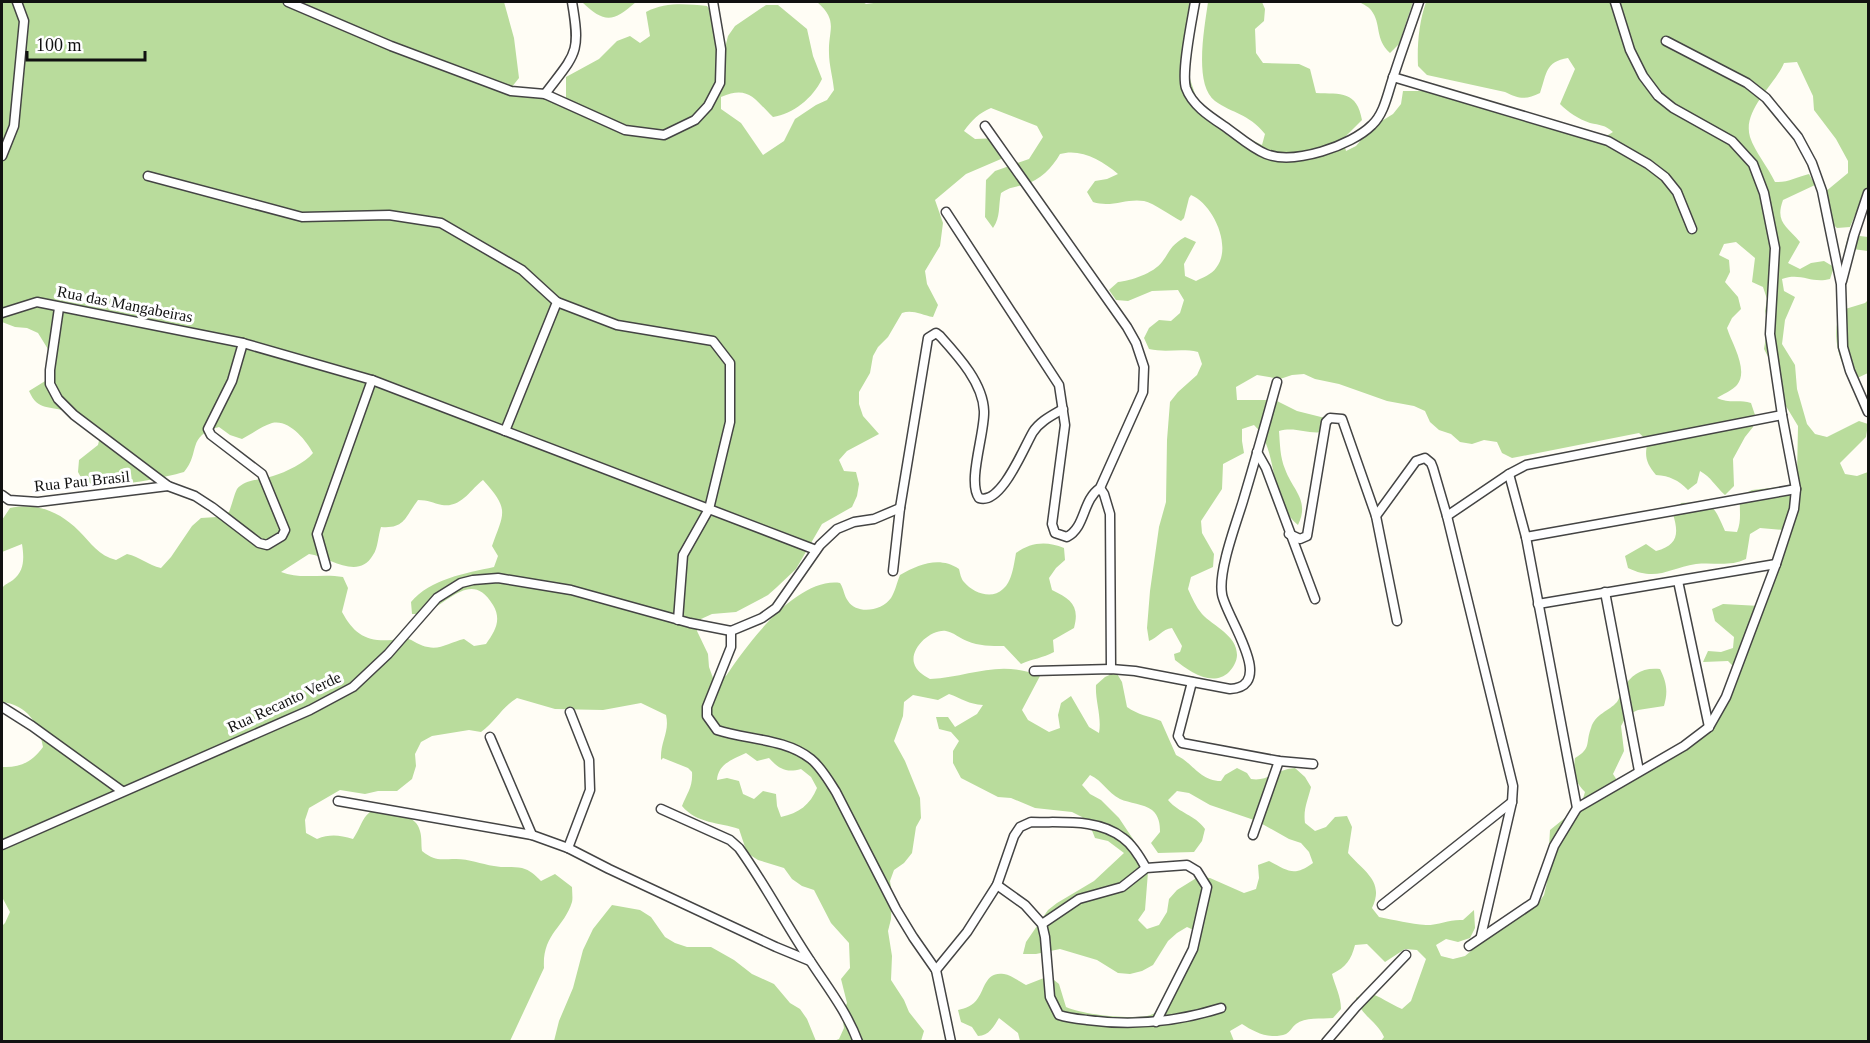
<svg xmlns="http://www.w3.org/2000/svg" width="1870" height="1043" viewBox="0 0 1870 1043" font-family="'Times New Roman',serif">
  <rect width="100%" height="100%" fill="#fffdf5"/>
  <g fill="#b9dc9c" fill-rule="evenodd">
    <path d="M2,2H504L514,38L519,78L511,88L566,102V77L599,59L617,41L630,36L640,43L650,36L646,12C666,2 685,4 707,6L715,16V41L725,48L728,36L735,26L766,5H778L807,29L813,56L822,79C813,98 793,114 773,117C754,99 749,85 721,97V109L741,123L763,155L784,141L795,119L816,105L827,100L834,90C833,78 829,65 829,53C828,30 839,21 817,2H863L866,4L881,2H1190L1189,66L1190,79L1198,103L1240,134L1262,145L1265,134C1248,113 1233,114 1215,101C1193,85 1205,25 1208,2H1262L1265,9L1264,21L1255,29L1256,53L1263,63L1299,64L1310,69L1316,93C1341,94 1357,91 1362,120L1343,139L1346,151L1356,146L1372,127L1393,114L1401,104L1403,91H1427L1453,100L1590,137L1603,138L1613,132C1605,125 1600,125 1590,123C1578,119 1568,112 1560,104L1575,69L1568,58C1545,62 1547,73 1540,93C1526,100 1519,99 1505,92L1427,75L1418,66C1417,45 1419,22 1426,2H1868V213L1866,212L1855,215L1850,227L1837,228C1826,219 1821,211 1819,197L1848,173V161L1836,139L1814,110L1813,96L1797,62L1784,63C1775,85 1742,110 1750,137C1755,152 1768,167 1775,182C1788,183 1796,177 1809,174L1815,185L1783,200C1775,222 1786,226 1800,242L1788,263L1800,269L1811,263L1824,261L1834,267L1830,279C1811,284 1801,272 1782,279L1784,291L1795,297L1785,320L1782,344L1795,365L1797,389L1807,424L1815,434L1827,437L1859,421L1868,424L1866,437L1840,463L1845,474L1857,476L1868,472V1041H1381L1384,1037C1376,1020 1361,1016 1356,998L1367,992C1380,996 1390,1004 1402,1009L1411,1001L1426,959L1417,950L1405,949L1385,962L1367,944L1355,945C1351,960 1346,967 1332,974C1335,986 1341,996 1341,1009L1333,1018C1321,1019 1305,1017 1296,1024C1292,1027 1290,1032 1286,1034C1270,1040 1254,1032 1242,1024L1230,1031L1234,1041H1020L1018,1033L999,1018C994,1026 989,1036 978,1036L972,1027L961,1022L958,1010C966,1008 973,1006 978,998C985,988 986,971 1004,974C1011,975 1020,982 1026,985L1049,976L1059,984L1066,1007C1085,1015 1127,1019 1147,1016C1152,1015 1156,1012 1160,1010L1198,932L1187,927L1177,933L1168,941L1153,965L1142,971L1130,974L1118,973L1097,960L1060,949L1036,954H1023L1026,942L1048,910L1057,903L1094,881L1124,853L1108,841L1095,838L1091,828L1082,817L1072,812L1035,808L1011,798L998,797L961,778L953,763V751L959,741L951,732L939,729L936,717H948L955,727L977,714L983,705C968,704 963,699 949,694L938,700L913,695L904,702L903,716L894,741L905,761L920,798L921,818L916,827L912,853L904,863L894,870L890,881L892,894L891,919L888,931L892,956L891,980L904,1000L909,1012L924,1031L921,1041H834L839,1039L844,1028L842,1015L847,1003L841,979L850,968L849,943L831,923L814,890L802,886L792,879L784,868L758,860L747,853L739,829C719,822 697,824 682,806C687,793 693,787 692,772L688,768L663,758L661,760C660,741 670,733 666,715L641,703L603,710L555,709L517,698C502,707 495,722 481,732L469,730L432,736L421,742L415,754L416,766L412,779L397,791H378L365,794L340,790L309,808L305,820L306,833L317,839C330,834 339,835 353,839C366,819 360,814 386,804C397,817 416,814 420,831C422,838 421,844 422,851C436,862 440,859 456,859C469,859 481,864 494,866C503,868 513,866 522,868C530,870 535,875 541,881L555,874L572,887C572,892 573,898 572,902C564,928 542,934 544,968L510,1041H2V926L5,923L10,912L2,897V767C20,768 32,762 43,747C39,723 27,705 2,702V588C5,584 9,583 13,580C25,571 24,557 22,544L2,552V520L10,508C38,503 59,511 79,531C91,543 99,556 116,560L127,554C140,557 148,565 161,568L171,557L192,526L201,518L217,517L229,512C232,505 234,495 237,489C245,479 262,480 273,476C286,472 305,463 313,453C306,440 289,419 272,423C262,426 252,434 242,439L230,435L219,427C186,436 201,452 184,472C159,479 109,489 84,483L78,472L79,460L98,445L101,432C90,426 79,416 68,412C50,405 38,412 29,391L50,378L51,354L38,333L27,328L15,327L2,322ZM991,108L1037,126L1043,137L1029,159L995,171L986,180L985,217L993,228C1001,216 998,207 1001,193C1010,187 1014,187 1024,185C1040,180 1052,168 1060,154C1080,148 1102,160 1118,174L1107,179L1095,181L1087,192L1093,202C1112,208 1126,198 1144,201C1154,203 1171,216 1181,221L1184,218L1189,198L1191,195C1213,204 1233,247 1216,268C1212,274 1202,278 1196,281L1185,276L1184,264L1196,242L1185,237C1170,246 1171,250 1162,262C1154,273 1130,281 1118,282L1109,290L1116,300L1128,301L1152,291L1178,290L1184,300L1180,313L1171,321L1159,320L1149,328L1144,338L1149,349C1166,353 1181,348 1198,352L1202,364L1197,375L1178,392L1170,402L1167,440L1166,502L1159,527L1150,591L1147,628L1149,641C1158,638 1162,629 1172,628L1182,646L1180,652L1174,654L1175,660C1189,671 1212,688 1229,672C1233,668 1237,661 1237,655C1237,635 1213,626 1202,614C1196,607 1192,598 1188,589L1191,577L1213,567L1214,554L1202,533L1201,521L1222,489L1223,464L1244,453L1242,441V429L1254,425C1280,450 1267,500 1298,525C1310,500 1293,491 1285,469C1280,457 1280,444 1279,431C1297,426 1309,436 1328,431L1333,420L1297,411L1275,400H1237L1236,387L1257,375L1280,379L1292,375L1304,374L1315,379L1339,384L1387,401L1414,406L1425,411L1430,422L1439,430L1451,434L1460,442L1472,444L1484,440L1497,442L1502,453L1512,458L1639,433L1648,441C1644,456 1646,463 1656,475C1670,476 1678,480 1688,490L1697,483L1700,471C1711,477 1715,486 1725,495L1734,486L1733,459L1745,437L1753,427L1755,415L1751,403C1738,399 1730,404 1717,398C1723,394 1733,390 1737,385C1749,370 1732,344 1727,328L1732,318L1741,309L1738,297L1725,282L1730,272L1729,260L1719,255L1724,244L1736,242L1755,258L1752,282L1763,287L1767,299L1765,311L1768,324L1764,349L1775,370L1772,383L1798,426L1797,476L1789,486L1752,490L1740,496C1739,510 1742,520 1737,532L1725,531C1713,504 1713,501 1681,503L1673,514C1679,534 1678,545 1656,551L1646,544L1625,556L1628,568C1657,582 1669,568 1696,564C1714,562 1729,567 1746,559L1750,534L1760,528L1784,530L1789,541C1780,563 1775,588 1760,606L1723,604L1712,609L1715,621L1734,637L1733,648L1721,652L1708,651L1703,662L1728,661L1737,670L1704,735L1620,785L1613,774L1624,751L1621,726L1627,715L1638,710L1664,706C1668,692 1667,683 1660,669C1643,667 1631,674 1623,689C1621,693 1619,699 1617,702C1609,711 1595,714 1591,728C1585,744 1592,748 1575,758C1573,773 1574,781 1585,792L1581,805L1550,830L1547,882L1544,895L1537,905L1504,924L1465,956L1453,959L1441,956L1436,945L1446,939L1458,942L1470,938L1475,928L1474,910L1463,920C1450,919 1440,925 1426,925C1410,924 1395,920 1379,917L1372,908C1385,881 1364,872 1348,853L1352,827L1347,816L1335,817L1326,827L1315,831L1305,823C1303,809 1308,800 1311,787L1305,777L1295,768C1277,769 1268,782 1251,779L1247,773L1237,768L1225,775L1221,781C1200,781 1193,763 1176,755L1161,721C1149,716 1138,715 1127,707L1122,682L1116,672L1105,677L1096,685C1095,701 1102,717 1099,733L1089,727L1071,696L1061,703L1058,715L1060,728L1049,732L1028,720L1022,710L1040,676C998,659 971,677 930,679C923,675 916,671 914,663C910,648 931,629 946,631C953,632 961,639 967,641C979,646 991,646 1004,646L1021,664C1032,659 1043,658 1054,652L1053,640L1074,628C1080,606 1071,599 1052,590L1049,578L1056,568L1065,560L1064,548C1047,541 1031,542 1016,553C1014,564 1012,582 1003,589C992,600 973,593 964,582C961,579 960,573 959,569C940,556 919,564 900,575C897,582 895,592 891,598C882,611 857,615 848,601C844,596 844,589 840,583C797,577 747,644 726,676L713,678L709,667L708,654L697,631L701,619L712,614L736,612L768,595L777,587L796,569L822,524L852,507L857,496L859,484L856,472L844,471L839,460L847,451L879,434L863,416L859,404V392L870,373L873,356L878,347L888,337L902,313C912,309 922,315 933,317L938,305L927,284L925,271L940,246L943,223L935,200L966,174L1001,159L1006,148L999,138L975,139L964,131C972,120 979,113 991,108ZM483,480C510,510 504,512 492,546L498,556L494,567C466,573 430,579 411,602L412,614C417,614 422,614 426,612C450,602 472,570 493,605C502,620 495,631 486,644L474,646L464,639C451,642 440,650 428,647C420,646 413,640 406,638C401,637 396,639 392,640C366,642 354,634 342,612L348,588L343,577C322,573 301,580 281,572L309,554C330,557 358,581 373,555C378,548 378,536 381,527C405,529 405,517 418,500C428,500 433,503 442,505C461,508 470,490 483,480ZM746,753L757,761L769,758C779,769 786,773 801,769L811,777L817,788C810,805 799,813 781,817L777,806L776,794L763,791L754,799L743,794L739,781L727,778L717,780C718,764 733,759 746,753ZM1090,775C1103,781 1107,792 1120,799C1129,803 1144,804 1152,810C1159,816 1160,824 1160,832L1151,843L1158,853L1194,852L1202,841L1205,829C1194,814 1180,814 1168,800L1177,791L1189,793L1210,805L1257,821L1289,839L1301,843L1309,852L1313,863C1294,877 1288,871 1269,861L1258,865L1259,878L1256,889L1244,893L1210,878L1198,877L1177,890L1169,899L1167,912L1159,925L1147,929L1138,920L1145,910L1148,872L1133,839L1119,818L1101,800L1090,794L1082,785Z"/>
    <path d="M582,2H636C613,22 605,24 582,2Z"/>
    <path d="M1359,2H1413L1399,44L1390,53C1374,38 1382,24 1371,10C1369,7 1363,4 1359,2Z"/>
    <path d="M1860,236L1868,237V251L1845,248L1848,237Z"/>
    <path d="M1868,300V373L1853,380C1838,363 1830,330 1842,310L1865,303Z"/>
    <path d="M612,905L640,910L651,917L665,937L675,943L687,947H711L734,960L752,974L774,984L790,1003L800,1009L807,1019L816,1041H554L559,1021L573,988L583,950L593,929Z"/>
  </g>
  <g fill="none" stroke-linecap="round" stroke-linejoin="round">
    <defs>
      <g id="minor">
        <path d="M288,2L391,46L511,91L545,94L625,130L664,135L695,120L708,106L720,83L721,49L713,2"/>
        <path d="M1195,2C1192,20 1181,72 1186,88C1192,105 1209,116 1224,126C1237,135 1251,148 1266,154C1294,165 1351,146 1372,125C1385,113 1388,91 1394,75C1402,50 1411,26 1419,2"/>
        <path d="M1666,41L1747,83L1766,98L1798,137L1812,163L1822,191L1841,284L1843,347L1850,371L1868,412"/>
        <path d="M1393,77L1608,141L1648,164L1665,177L1677,192L1692,229"/>
        <path d="M545,94C576,53 581,54 572,2"/>
        <path d="M2,156L14,126L24,21L17,2"/>
        <path d="M148,176L302,217L389,215L441,223L522,270L557,302L505,431"/>
        <path d="M946,212L1059,385L1065,425L1052,524L1055,533L1067,537C1086,527 1082,500 1100,488L1143,392L1144,367L1136,343L1127,327L985,126"/>
        <path d="M1842,281L1854,235L1868,193"/>
        <path d="M557,302L617,325L713,341L730,363V422L709,509L683,555L678,620"/>
        <path d="M59,308L50,370V384L58,399L74,415L168,486L195,496L212,507L259,543L267,545L282,536L285,530L262,474L211,435L208,429L232,381L243,343"/>
        <path d="M2,313L37,302L243,343L372,380L816,550"/>
        <path d="M1257,452L1266,468L1315,599"/>
        <path d="M1100,488L1104,494L1110,514L1111,669"/>
        <path d="M2,495L9,500L38,502L168,486"/>
        <path d="M900,508L874,519L854,522L837,529L820,545L776,608L762,618L731,631V647L707,707V716L717,730C746,740 785,738 811,759C821,767 829,781 836,792L896,909L913,937L936,970L951,1042"/>
        <path d="M1376,516L1416,461L1425,458L1431,463L1433,468L1447,516L1513,786L1512,802L1481,936"/>
        <path d="M1447,516L1509,474L1526,465L1782,415"/>
        <path d="M1289,534L1300,539L1307,536L1326,422L1330,418L1342,419L1376,516L1397,621"/>
        <path d="M1526,537L1796,489"/>
        <path d="M326,566L317,534L372,380"/>
        <path d="M893,571L900,508L928,338L936,333L940,336C958,356 983,383 984,411C985,433 967,482 979,498C1001,506 1024,447 1033,432C1040,421 1053,415 1063,409"/>
        <path d="M1678,581L1709,727"/>
        <path d="M1605,592L1639,771"/>
        <path d="M1538,604L1776,564"/>
        <path d="M1034,671L1111,669L1135,671L1230,689C1278,686 1225,616 1222,594C1218,571 1236,524 1243,501C1255,461 1266,422 1277,382"/>
        <path d="M1192,682L1178,736L1182,743L1279,761L1313,764"/>
        <path d="M2,707L32,726L122,791"/>
        <path d="M490,737L532,835"/>
        <path d="M338,801L532,835L568,848L609,869L776,947L810,961"/>
        <path d="M1577,808L1684,746L1709,727L1726,697L1776,564L1794,509L1796,489L1782,415L1770,334L1775,248L1764,193L1753,164L1732,141L1673,108L1658,96L1643,76L1630,50L1615,2"/>
        <path d="M661,809L730,840L739,848C765,884 786,925 811,962C828,988 847,1012 858,1042"/>
        <path d="M1253,835L1279,761"/>
        <path d="M2,845L310,710L353,687L388,654L437,598L461,583L473,580L498,578L571,590L690,623L731,631"/>
        <path d="M568,848L590,790L589,760L570,712"/>
        <path d="M997,885L1025,905L1042,924L1045,937L1050,997L1059,1015C1068,1018 1078,1019 1087,1020C1132,1026 1177,1022 1221,1008"/>
        <path d="M1382,905L1512,802"/>
        <path d="M1042,924L1079,899L1122,887L1146,868L1187,865L1197,871L1207,887L1193,949L1156,1022"/>
        <path d="M1469,946L1534,902L1554,846L1577,808L1526,537L1509,474"/>
        <path d="M936,970L967,932L997,885L1014,836L1020,827L1031,822C1061,823 1098,818 1123,838C1133,845 1140,857 1146,868"/>
        <path d="M1326,1042L1356,1007L1406,955"/>
      </g>
    </defs>
    <use href="#minor" stroke="#444" stroke-width="11"/>
    <use href="#minor" stroke="#fff" stroke-width="8"/>
  </g>
  <g text-anchor="middle" dominant-baseline="central" stroke-width="6" stroke-linejoin="round" paint-order="stroke">
    <g font-size="16" fill="#111" stroke="#fff">
      <text transform="translate(125 304) rotate(11)">Rua das Mangabeiras</text>
      <text transform="translate(82 481) rotate(-6)">Rua Pau Brasil</text>
      <text transform="translate(284 702) rotate(-25)">Rua Recanto Verde</text>
    </g>
  </g>
  <rect width="1870" height="1043" fill="none" stroke="#111111" stroke-width="6"/>
  <path d="M27 51v9h118v-9" fill="none" stroke="#111111" stroke-width="3"/>
  <text x="36" y="51" font-size="18" fill="#111111" stroke="#ffffff" stroke-width="4.5" paint-order="stroke">100 m</text>
</svg>
